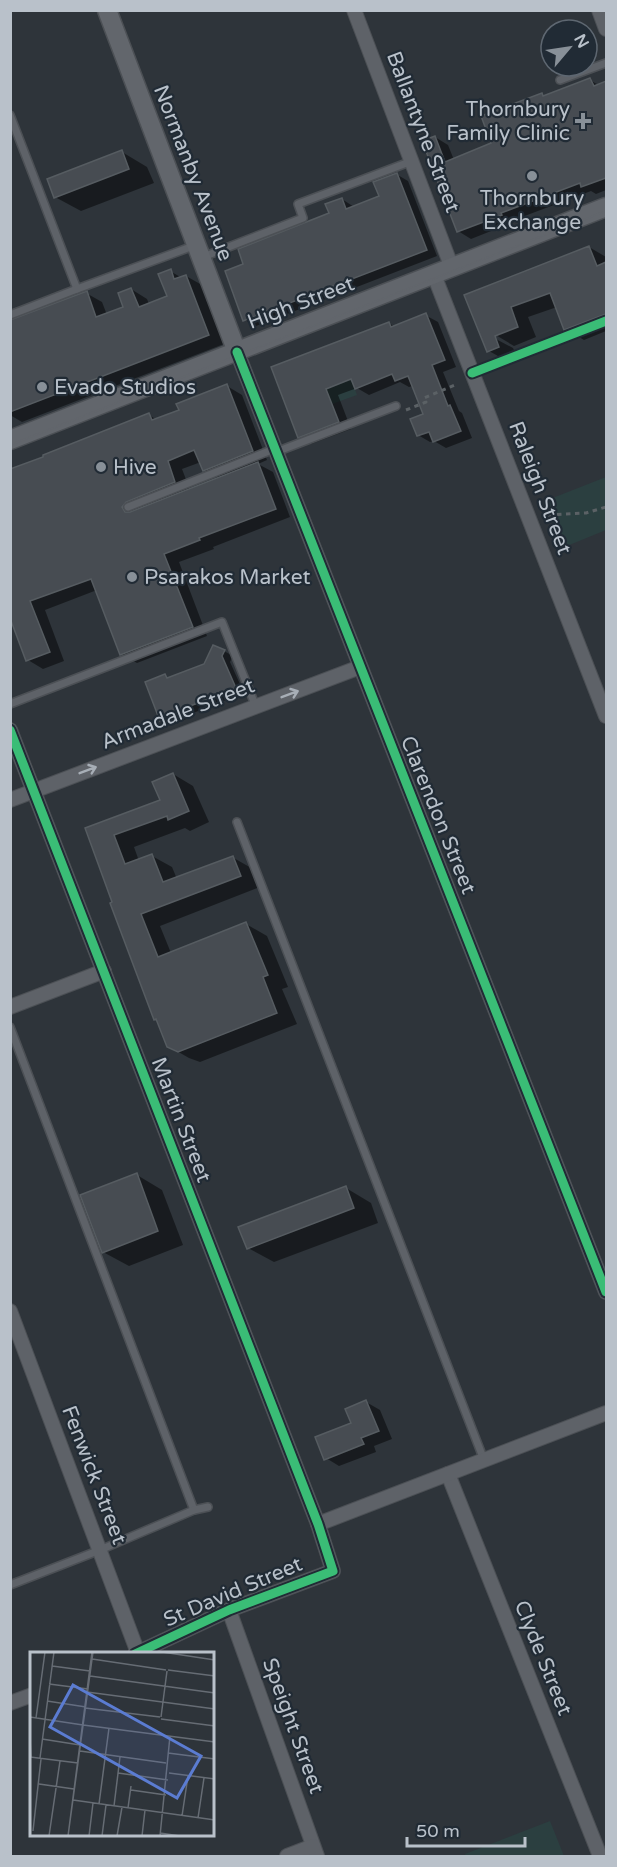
<svg xmlns="http://www.w3.org/2000/svg" width="617" height="1867" viewBox="0 0 617 1867" font-family="'Varela Round',sans-serif">
  <rect width="100%" height="100%" fill="#2e343a"/>
  <g fill="#2b3f40">
    <path d="M346,364L357,395L332,404L321,374Z"/>
    <path d="M606,477V530L562,548L545,501Z"/>
    <path d="M550,1821L564,1856H466L465,1854Z"/>
  </g>
  <g fill="#0007" fill-rule="evenodd">
    <path d="M590,80L600,86L606,83V190L596,194L591,191L514,220V222L471,239L458,231L435,137L448,145L454,160L493,143L542,95L545,97Z"/>
    <path d="M122,152L147,167L154,183L81,211L55,197Z"/>
    <path d="M396,174L408,181L437,256L256,326L245,320V265L330,213L342,199L354,207L381,197Z"/>
    <path d="M589,247L606,257V312L576,324V327L606,315V331L584,340L566,329L557,307L528,317L536,337L514,346L494,334V338L513,348L517,357L507,361L489,351L466,296Z"/>
    <path d="M170,271L182,278L186,276L202,285L224,344L22,422L10,415V322L86,293L102,302L107,315L125,308L131,289L147,299L149,304L169,297Z"/>
    <path d="M425,315L438,322L456,367L443,372L459,411L462,413L472,438L446,448L434,441L430,442L418,435L425,415L413,386L409,387L400,382L369,395L357,388L338,395L351,429L311,444L299,437L273,368L389,323L395,327Z"/>
    <path d="M227,386L242,395L267,460L258,464L273,472L290,517L213,547L214,549L179,562L207,636L137,663L121,654L97,590L45,610L64,661L43,669L28,660L13,621L10,623V471L149,415L157,420L181,411ZM201,462L204,470L219,479L190,490L182,469Z"/>
    <path d="M224,651L233,656L230,662L244,693L188,715L189,718L171,725L162,719L165,676L169,678L205,665Z"/>
    <path d="M173,774L193,786L209,822L190,831L185,828L134,847L139,861L152,856L172,867L177,879L232,857L253,869L260,887L160,926L171,953L246,924L267,936L288,987L282,989L297,1024L200,1062L189,1058L168,1046L87,829L162,801Z"/>
    <path d="M137,1175L162,1190L183,1245L129,1266L103,1252Z"/>
    <path d="M346,1188L371,1203L378,1223L274,1262L248,1248Z"/>
    <path d="M366,1402L380,1410L392,1439L374,1446L376,1452L339,1466L326,1458L353,1424Z"/>
  </g>
  <g fill="#474c52" stroke="#565c61" stroke-width="1.5">
    <path d="M590,78L594,86L606,81V178L581,187L580,183L501,213L502,215L457,232L422,141L435,136L445,162L491,143L481,116L542,93L543,96Z"/>
    <path d="M122,150L129,169L54,198L47,179Z"/>
    <path d="M397,173L427,250L243,321L225,271L243,264L238,249L329,213L325,204L342,198L346,209L379,196L373,182Z"/>
    <path d="M589,246L597,266L606,262V314L564,330L550,293L511,307L518,327L495,336L499,347L487,352L464,295Z"/>
    <path d="M171,269L174,279L186,275L209,335L10,412V320L87,291L96,317L123,307L118,293L131,288L139,307L167,296L158,274Z"/>
    <path d="M426,313L445,360L432,365L448,406L450,405L461,431L433,442L429,432L417,436L410,419L423,414L408,376L395,381L392,374L355,389L351,379L326,389L339,422L298,438L271,367L389,322L391,327Z"/>
    <path d="M227,384L253,451L203,471L194,450L168,461L175,482L126,502L122,507L125,512H130L258,462L276,509L199,538L200,540L164,554L193,627L120,655L91,579L30,601L50,652L26,661L10,618V469L43,457V455L149,413L152,420L179,410L176,404Z"/>
    <path d="M213,645L225,650L222,656L236,688L180,710L181,713L160,721L145,682L165,674L167,678L204,664Z"/>
    <path d="M173,773L189,811L168,820L167,816L114,835L125,864L152,854L163,882L233,856L241,876L141,914L158,957L246,922L268,975L263,977L277,1013L178,1052L167,1047L156,1019L154,1020L110,903L112,902L85,828L160,800L152,782Z"/>
    <path d="M137,1173L158,1231L102,1253L80,1195Z"/>
    <path d="M346,1186L354,1208L247,1249L238,1227Z"/>
    <path d="M366,1400L379,1431L361,1438L364,1444L324,1460L315,1437L351,1423L345,1409Z"/>
  </g>
  <g fill="none" stroke-linecap="round" stroke-linejoin="round">
    <defs>
      <g id="service">
        <path d="M560,80L606,63"/>
        <path d="M10,115L77,289"/>
        <path d="M203,257L303,218L298,204L412,161"/>
        <path d="M10,315L77,289L196,245"/>
        <path d="M472,373L606,321"/>
        <path d="M276,452L396,406"/>
        <path d="M128,507L274,449"/>
        <path d="M10,704L222,622L256,707"/>
        <path d="M237,822L484,1460"/>
        <path d="M10,1027L194,1510"/>
        <path d="M10,1585L100,1550L194,1510L208,1507"/>
      </g>
      <g id="minor">
        <path d="M354,10L452,268"/>
        <path d="M599,10L606,29"/>
        <path d="M434,275L606,716"/>
        <path d="M237,352L606,1292"/>
        <path d="M10,730L318,1524L333,1571L229,1610L135,1654"/>
        <path d="M10,800L360,667"/>
        <path d="M10,1007L104,971"/>
        <path d="M10,1311L138,1653"/>
        <path d="M448,1474L600,1856"/>
        <path d="M318,1524L606,1413"/>
        <path d="M229,1610L317,1856"/>
        <path d="M10,1703L32,1695"/>
        <path d="M287,1856L313,1846"/>
      </g>
      <g id="secondary">
        <path d="M107,10L237,352"/>
        <path d="M10,440L606,207"/>
      </g>
    </defs>
    <use href="#service" stroke="#4c5055" stroke-width="10"/>
    <use href="#minor" stroke="#4c5055" stroke-width="16"/>
    <use href="#secondary" stroke="#4c5055" stroke-width="21"/>
    <g stroke="#5b6165" stroke-width="3" stroke-dasharray="4.5 4.5" stroke-linecap="butt">
      <path d="M406,410L426,402L424,398L455,385"/>
      <path d="M548,515L586,513L606,507"/>
    </g>
    <use href="#service" stroke="#5e6268" stroke-width="7"/>
    <use href="#minor" stroke="#5e6268" stroke-width="14"/>
    <use href="#secondary" stroke="#62666c" stroke-width="18"/>
    <path stroke="#62666c" stroke-width="1.5" d="M10,445L606,211"/>
    <defs>
      <g id="cycleway">
        <path d="M237,352L606,1292"/>
        <path d="M472,373L606,321"/>
        <path d="M10,730L318,1524L333,1571L229,1610L135,1654"/>
      </g>
    </defs>
    <use href="#cycleway" stroke="#212b35" stroke-width="13"/>
    <use href="#cycleway" stroke="#3abd76" stroke-width="9"/>
  </g>
  <defs><path id="oneway-shaft" d="M-6 0H5M1.5-3L5.5 0L1.5 3" fill="none" stroke-width="1.6" stroke-linecap="round" stroke-linejoin="round" transform="scale(1.5)"/></defs>
  <g stroke="#a7aeb6">
    <use href="#oneway-shaft" transform="translate(290 694) rotate(-21)"/>
    <use href="#oneway-shaft" transform="translate(88 770) rotate(-21)"/>
  </g>
  <g fill="#889098" stroke="#212b35" stroke-width="2">
    <path d="M580 112h6v6h6v6h-6v6h-6v-6h-6v-6h6z"/>
    <circle cx="532" cy="176" r="6"/>
    <circle cx="42" cy="387" r="6"/>
    <circle cx="101" cy="467" r="6"/>
    <circle cx="132" cy="577" r="6"/>
  </g>
  <g text-anchor="middle" dominant-baseline="central" stroke-width="4.5" stroke-linejoin="round" paint-order="stroke">
    <g font-size="21" fill="#b9c1ca" stroke="#212b35" text-anchor="start">
      <text x="570" y="109" text-anchor="end">Thornbury<tspan x="570" dy="24">Family Clinic</tspan></text>
      <text x="532" y="198" text-anchor="middle">Thornbury<tspan x="532" dy="24">Exchange</tspan></text>
      <text x="54" y="387">Evado Studios</text>
      <text x="113" y="467">Hive</text>
      <text x="144" y="577">Psarakos Market</text>
    </g>
    <g font-size="21" fill="#b9c1ca" stroke="#212b35">
      <text transform="translate(423 132) rotate(69)">Ballantyne Street</text>
      <text transform="translate(193 173) rotate(69)">Normanby Avenue</text>
      <text transform="translate(301 303) rotate(-21)">High Street</text>
      <text transform="translate(540 488) rotate(69)">Raleigh Street</text>
      <text transform="translate(178 714) rotate(-21)">Armadale Street</text>
      <text transform="translate(438 815) rotate(68)">Clarendon Street</text>
      <text transform="translate(181 1120) rotate(69)">Martin Street</text>
      <text transform="translate(94 1475) rotate(69)">Fenwick Street</text>
      <text transform="translate(233 1592) rotate(-23)">St David Street</text>
      <text transform="translate(543 1658) rotate(68)">Clyde Street</text>
      <text transform="translate(293 1726) rotate(70)">Speight Street</text>
    </g>
  </g>
  <g transform="translate(30 1652)">
    <rect width="184" height="184" fill="#2e343a"/>
    <path fill="none" stroke="#666c74" stroke-width="1.5" d="M132,0L185,8M62,7L136,18M22,14L60,19M138,18L185,24M60,24L185,41M19,32L58,37M57,40L185,57M17,49L56,55M55,56L130,65M0,65L53,73M131,65L137,19M6,66L15,0M131,67L185,74M53,73L185,90M0,86L1,105M12,87L50,93M50,99L136,111M138,101L185,107M0,105L48,111M10,106L24,0M88,121L138,128M139,121L185,127M9,132L44,137M101,138L136,143M43,148L185,168M69,152L79,76M84,154L90,105M98,156L101,134M152,164L158,124M168,166L174,126M3,179L11,107M130,181L150,184M19,184L30,109M38,184L63,0M38,184L62,0M59,184L63,151M72,184L76,153M87,184L92,155M112,184L115,158M130,184L140,84"/>
    <path fill="#5b7cd2" fill-opacity="0.15" stroke="#5b7cd2" stroke-width="3" d="M43,33L171,104L147,146L20,75Z"/>
    <rect width="184" height="184" fill="none" stroke="#b9c1ca" stroke-width="3"/>
  </g>
  <rect width="617" height="1867" fill="none" stroke="#b9c1ca" stroke-width="24"/>
  <g transform="translate(569 48) rotate(61)"><circle r="28" fill="#212b35" stroke="#5e6771" stroke-width="1.5"/>
  <path d="M0-4.5L10 22L0 15L-10 22Z" fill="#889098"/>
  <text y="-9" font-size="16" font-weight="bold" text-anchor="middle" fill="#b9c1ca">N</text>
  </g>
  <path d="M407 1837v9h118v-9" fill="none" stroke="#b9c1ca" stroke-width="3"/>
  <text x="416" y="1837" font-size="18" fill="#b9c1ca" stroke="#212b35" stroke-width="4.5" paint-order="stroke">50 m</text>
</svg>
